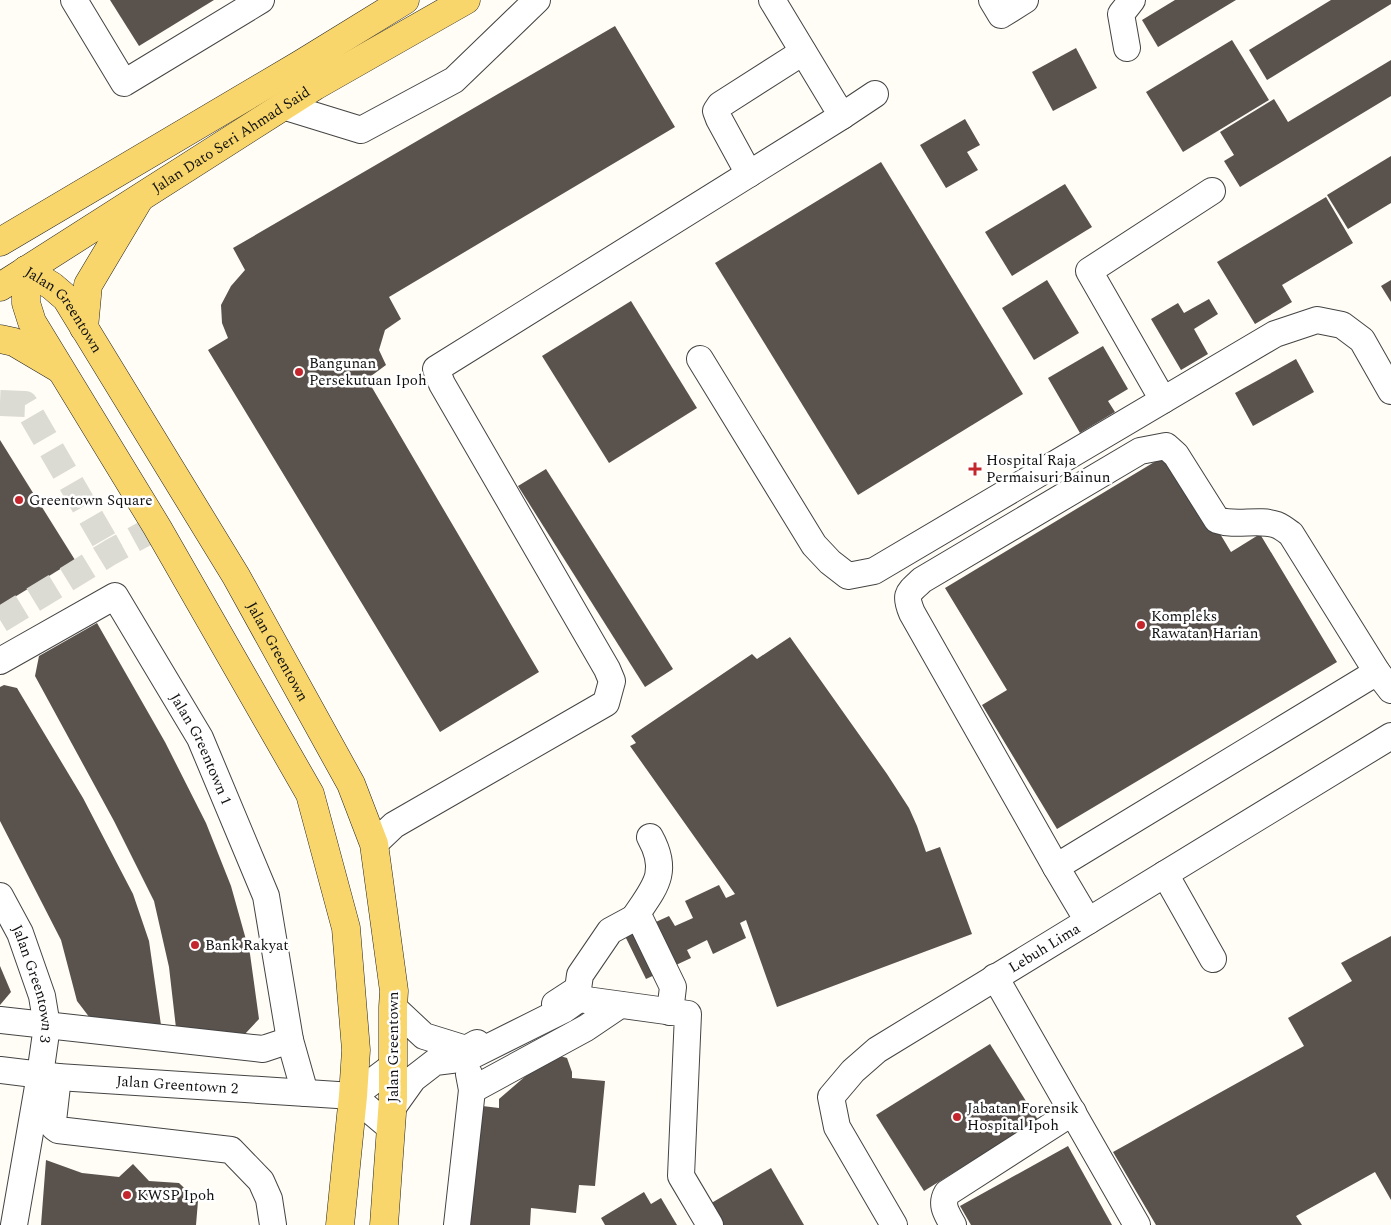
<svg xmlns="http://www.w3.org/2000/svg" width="1391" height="1225" viewBox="0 0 1391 1225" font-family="Spectral,serif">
  <rect width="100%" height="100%" fill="#fffdf5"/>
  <g fill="#5a524d">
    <path d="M110,0H214L139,46Z"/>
    <path d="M1175,0H1236L1158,47L1142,20Z"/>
    <path d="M1331,0H1391V4L1267,80L1249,50Z"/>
    <path d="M615,26L675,127L389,297L401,319L385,330L379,350L386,365L367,379L539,672L440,732L208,350L228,338L222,323L221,305L231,286L245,270L233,248Z"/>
    <path d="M1232,40L1269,100L1183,152L1146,92Z"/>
    <path d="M1076,48L1097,88L1053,111L1032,72Z"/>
    <path d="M1391,60V96L1240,187L1224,161L1234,155L1220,132L1274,99L1288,122Z"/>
    <path d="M965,119L980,145L967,152L978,170L946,188L920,145Z"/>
    <path d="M1391,156V203L1348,229L1327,195Z"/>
    <path d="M881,162L1023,394L858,495L715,263Z"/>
    <path d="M1065,184L1092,227L1012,276L985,232Z"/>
    <path d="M1326,197L1353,243L1282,285L1292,302L1255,324L1217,262Z"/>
    <path d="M1047,280L1079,333L1034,360L1002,308Z"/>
    <path d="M1391,280V302L1381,286Z"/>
    <path d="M1209,299L1218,314L1194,329L1208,354L1181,370L1151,319L1178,303L1184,313Z"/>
    <path d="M631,301L697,408L609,463L542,356Z"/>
    <path d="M1103,346L1128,389L1108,401L1115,412L1080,433L1048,378Z"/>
    <path d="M1296,359L1314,392L1253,426L1235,393Z"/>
    <path d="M0,440L75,560L0,606Z"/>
    <path d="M1171,452L1231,552L1260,534L1337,662L1057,829L982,705L1007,690L945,588Z"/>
    <path d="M546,469L673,669L645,687L518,486Z"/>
    <path d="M97,623L165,742L206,823L231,886L250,954L259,1019L244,1035L176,1028L169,967L154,901L114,821L35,676L39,656Z"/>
    <path d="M790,637L887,774L909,808L917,826L926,852L940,847L972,934L777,1007L746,920L740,923L746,938L713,954L707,940L687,950L691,958L646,979L625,936L669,916L675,926L693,918L685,901L719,885L726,898L735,894L630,746L636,743L631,736L752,654L757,659Z"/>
    <path d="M4,685L17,688L83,798L133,894L149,941L161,1025L90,1018L77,1001L61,940L0,821V687Z"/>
    <path d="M1391,936V1200L1375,1172L1296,1216L1302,1225H1156L1113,1152L1304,1046L1288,1018L1352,981L1341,963Z"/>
    <path d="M0,966L11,992L0,1005Z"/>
    <path d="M990,1044L1038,1120L924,1191L876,1115Z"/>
    <path d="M560,1056L567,1058L572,1072V1078L605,1081L595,1186L579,1185L576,1213L531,1208L530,1225H462L474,1105L499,1108V1099L528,1074Z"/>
    <path d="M1068,1146L1112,1225H971L960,1206Z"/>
    <path d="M46,1160L82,1173L119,1177L133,1164L149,1181L179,1183L198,1201L196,1225H41Z"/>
    <path d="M771,1168L804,1225H713L703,1208Z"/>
    <path d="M644,1192L651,1204L661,1198L677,1225H605L601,1218Z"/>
  </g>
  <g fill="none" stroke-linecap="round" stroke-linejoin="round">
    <g stroke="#dbdad3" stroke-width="26" stroke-dasharray="26 13" stroke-linecap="butt">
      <path d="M0,403L25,404L111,552"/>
      <path d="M0,620L111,552L157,527"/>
    </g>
    <defs>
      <g id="minor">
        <path d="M74,0L124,83L261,0"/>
        <path d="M992,0L1001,15L1025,0"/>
        <path d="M1127,48L1121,14L1132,0"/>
        <path d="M283,106L361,130L454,80L537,0"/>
        <path d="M842,116L875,94"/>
        <path d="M749,174L719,119L716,111L720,105L803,52"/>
        <path d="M700,359L814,545L830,562L848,576L874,571L1275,334L1317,320L1342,325L1362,340L1391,391"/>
        <path d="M1163,400L1089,271L1212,191"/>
        <path id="s1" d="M0,661L115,596L200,738L266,896L290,1040L305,1093"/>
        <path d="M374,844L394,825L606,703L612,681L607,669L442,384L436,369L842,116L772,0"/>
        <path d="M1056,867L912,613C904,594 908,593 922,580L1140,451L1166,446L1176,455L1217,520C1237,527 1258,518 1277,525C1282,527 1287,531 1291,534L1377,672"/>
        <path d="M1165,874L1213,959"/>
        <path id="s2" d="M0,896L20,933L42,996L47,1026L40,1075L14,1225"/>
        <path d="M634,918C654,888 670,873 650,837"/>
        <path d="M1088,921L1056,867L1377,672L1391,690"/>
        <path d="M995,977L1137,1225"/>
        <path d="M555,1004L578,989L580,975L610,931L634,918L641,921L673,987L670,1012"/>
        <path d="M393,1007L424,1036L466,1049L477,1043"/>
        <path d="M0,1020L263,1049L290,1040"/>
        <path id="s3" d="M0,1070L58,1077L353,1096"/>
        <path d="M58,1077L53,1121L54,1127L58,1130L231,1150L261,1181L269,1199L273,1225"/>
        <path d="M472,1090L586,1028L620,1005"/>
        <path d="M353,1096L393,1066"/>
        <path d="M353,1096L391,1128"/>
        <path d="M393,1107L413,1079L435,1062L467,1058L565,1009L579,999L688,1014L681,1176L710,1225"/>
        <path d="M457,1225L472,1090L469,1074"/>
        <path id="s4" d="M894,1225L837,1127L831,1097L853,1071L877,1050L1391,736"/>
        <path d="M953,1225C947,1214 940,1205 947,1193L1073,1112"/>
      </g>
      <g id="major">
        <path d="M0,242L301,64L405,0"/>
        <path id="s5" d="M26,270L52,286L66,298L236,576L351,784L374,844L394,991L393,1007V1099L384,1225"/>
        <path d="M26,270V303L32,322L157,527L310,794L346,928L356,1050L353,1096L340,1225"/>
        <path id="s6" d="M0,287L315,86L466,0"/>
        <path d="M84,328L88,285L138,201"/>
        <path d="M0,339L14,342L58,368"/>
      </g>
    </defs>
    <use href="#minor" stroke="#444" stroke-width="28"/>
    <use href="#major" stroke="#222" stroke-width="29"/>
    <use href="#minor" stroke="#fff" stroke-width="26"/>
    <use href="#major" stroke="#f9d66b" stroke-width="28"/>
  </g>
  <g fill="#c4262e" stroke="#fff" stroke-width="2">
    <circle cx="299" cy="372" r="5"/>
    <path d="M972.5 461.5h5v5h5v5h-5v5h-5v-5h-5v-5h5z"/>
    <circle cx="19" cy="500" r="5"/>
    <circle cx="1141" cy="625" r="5"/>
    <circle cx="195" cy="945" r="5"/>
    <circle cx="957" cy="1117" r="5"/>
    <circle cx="127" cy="1195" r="5"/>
  </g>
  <g text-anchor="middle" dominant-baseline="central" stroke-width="5" stroke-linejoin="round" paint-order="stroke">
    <g font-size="15" fill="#111" stroke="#fff">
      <text stroke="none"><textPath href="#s6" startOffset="274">Jalan Dato Seri Ahmad Said</textPath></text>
      <text stroke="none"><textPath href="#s5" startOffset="56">Jalan Greentown</textPath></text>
      <text stroke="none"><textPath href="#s5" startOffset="461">Jalan Greentown</textPath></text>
      <text stroke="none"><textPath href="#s1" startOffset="308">Jalan Greentown 1</textPath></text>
      <text stroke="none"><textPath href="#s4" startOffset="406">Lebuh Lima</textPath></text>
      <text stroke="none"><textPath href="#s2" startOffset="95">Jalan Greentown 3</textPath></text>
      <text transform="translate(393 1047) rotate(-90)">Jalan Greentown</text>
      <text stroke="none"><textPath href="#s3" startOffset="178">Jalan Greentown 2</textPath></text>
    </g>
    <g font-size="15" fill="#111" stroke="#fff" text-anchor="start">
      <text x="309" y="363">Bangunan<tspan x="309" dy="17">Persekutuan Ipoh</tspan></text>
      <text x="986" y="460">Hospital Raja<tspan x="986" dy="17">Permaisuri Bainun</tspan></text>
      <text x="29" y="500">Greentown Square</text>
      <text x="1151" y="616">Kompleks<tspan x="1151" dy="17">Rawatan Harian</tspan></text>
      <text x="205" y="945">Bank Rakyat</text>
      <text x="967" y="1108">Jabatan Forensik<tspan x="967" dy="17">Hospital Ipoh</tspan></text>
      <text x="137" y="1195">KWSP Ipoh</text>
    </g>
  </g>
</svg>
